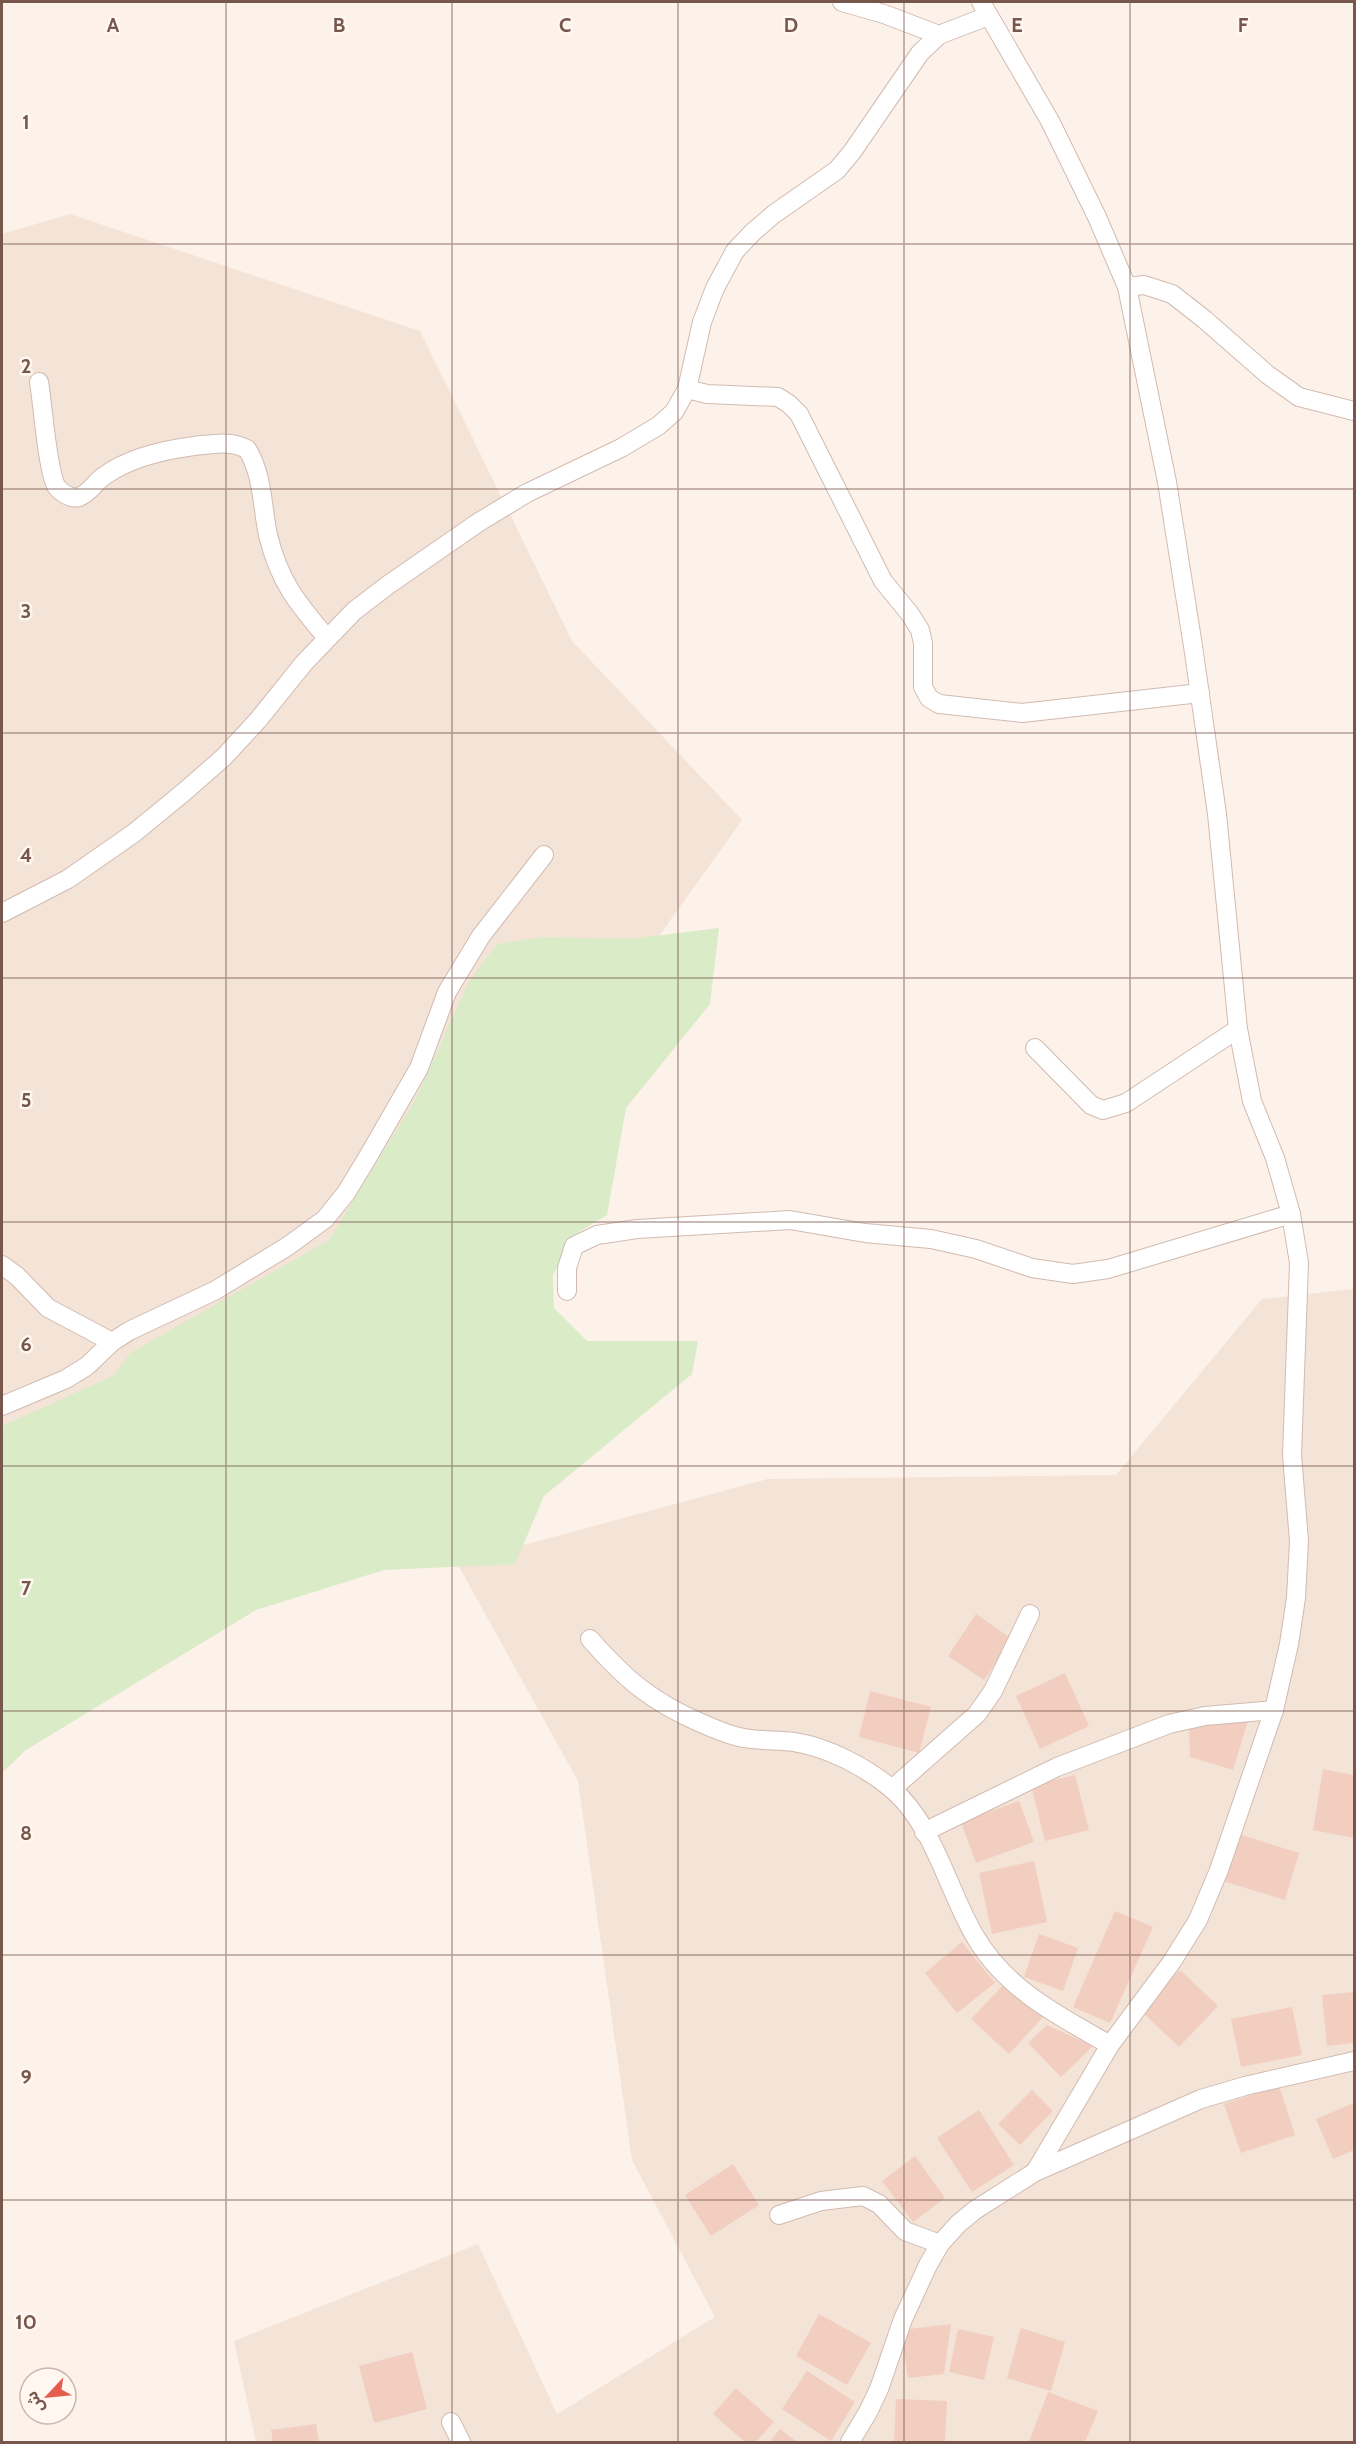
<svg xmlns="http://www.w3.org/2000/svg" width="1356" height="2444" viewBox="0 0 1356 2444" font-family="Cabin,'Noto Sans Arabic',sans-serif">
  <rect width="100%" height="100%" fill="#fcf2e9"/>
  <g fill="#f4e3d7">
    <path d="M70,214L420,331L572,641L742,820L446,1233L2,1518V234Z"/>
    <path d="M1354,1289V2442H256L234,2341L478,2244L557,2414L715,2317L632,2160L578,1781L457,1563L768,1479L1116,1475L1262,1299Z"/>
  </g>
  <path fill="#daebc7" d="M719,928L710,1004L626,1108L607,1215L572,1236L553,1275L554,1308L587,1341H698L692,1374L544,1496L515,1564L384,1570L256,1610L26,1750L2,1773V1426L115,1375L130,1353L329,1240L417,1097L468,983L497,944L542,937L630,939Z"/>
  <g fill="#f2cec1">
    <path d="M976,1614L1012,1639L984,1680L948,1656Z"/>
    <path d="M1065,1673L1089,1726L1040,1749L1016,1696Z"/>
    <path d="M870,1691L931,1707L919,1753L859,1737Z"/>
    <path d="M1248,1721L1233,1770L1190,1757L1189,1723Z"/>
    <path d="M1323,1769L1354,1775V1838L1313,1830Z"/>
    <path d="M1075,1775L1089,1830L1045,1841L1031,1785Z"/>
    <path d="M1019,1801L1034,1842L976,1863L961,1822Z"/>
    <path d="M1238,1834L1299,1853L1285,1900L1223,1881Z"/>
    <path d="M1034,1861L1047,1922L992,1934L979,1873Z"/>
    <path d="M1115,1911L1153,1927L1110,2023L1073,2007Z"/>
    <path d="M1039,1934L1078,1948L1063,1991L1024,1977Z"/>
    <path d="M962,1942L995,1983L957,2013L925,1973Z"/>
    <path d="M1180,1970L1218,2006L1179,2047L1141,2011Z"/>
    <path d="M1006,1982L1043,2017L1009,2054L971,2019Z"/>
    <path d="M1354,1992V2043L1327,2046L1322,1995Z"/>
    <path d="M1292,2007L1302,2055L1241,2067L1231,2019Z"/>
    <path d="M1047,2025L1093,2046L1061,2077L1028,2043Z"/>
    <path d="M1279,2086L1295,2135L1241,2153L1224,2104Z"/>
    <path d="M1032,2090L1053,2111L1020,2145L998,2124Z"/>
    <path d="M1354,2103V2150L1333,2159L1316,2119Z"/>
    <path d="M979,2110L1014,2165L972,2192L937,2138Z"/>
    <path d="M915,2156L945,2198L913,2222L882,2181Z"/>
    <path d="M733,2164L759,2205L711,2236L685,2195Z"/>
    <path d="M819,2314L871,2343L847,2385L796,2356Z"/>
    <path d="M951,2324L944,2374L908,2378L901,2330Z"/>
    <path d="M1021,2328L1065,2342L1051,2391L1007,2378Z"/>
    <path d="M958,2329L994,2337L984,2380L949,2372Z"/>
    <path d="M412,2352L427,2409L374,2423L359,2366Z"/>
    <path d="M807,2371L855,2402L831,2441L782,2409Z"/>
    <path d="M736,2388L774,2422L756,2442H745L713,2414Z"/>
    <path d="M1048,2392L1098,2411L1085,2442H1029Z"/>
    <path d="M896,2399L947,2401L945,2442H894Z"/>
    <path d="M316,2424L319,2442H273L271,2430Z"/>
    <path d="M780,2429L797,2442H769Z"/>
  </g>
  <g fill="none" stroke-linecap="round" stroke-linejoin="round">
    <defs>
      <g id="minor">
        <path d="M842,2L884,14L939,35"/>
        <path d="M981,2L1050,121L1097,217L1127,287L1167,482L1193,646L1217,814L1238,1029L1252,1101L1275,1158L1291,1214L1299,1263L1292,1455L1299,1541L1296,1598L1289,1644L1274,1710L1219,1870L1198,1920L1171,1963L1110,2045L1035,2172"/>
        <path d="M1127,287L1144,285L1172,294L1204,319L1268,375L1299,397L1354,411"/>
        <path d="M39,382C43,406 47,467 56,486C61,493 71,499 79,497C90,493 95,482 104,476C129,458 163,450 194,446C213,444 230,440 247,449C263,474 262,507 268,535C279,581 297,603 327,638"/>
        <path d="M687,389L707,394L778,397L789,404L799,414L883,581L910,614L920,630L923,643V687L929,698L939,704L1022,713L1200,693"/>
        <path d="M2,913L68,879L134,833L184,792L224,757L258,720L304,663L354,611L388,585L479,522L527,493L621,448L658,426L674,412L687,389L702,322L715,288L735,251L753,232L774,214L837,170L852,152L920,53L939,35L988,16"/>
        <path d="M1035,1048L1091,1105L1103,1110L1126,1103L1238,1029"/>
        <path d="M2,1265L17,1276L48,1308L112,1342L87,1366L66,1379L2,1406"/>
        <path d="M567,1291V1268L574,1246L597,1235L637,1229L790,1220L865,1233L931,1239L976,1249L1032,1268L1073,1274L1108,1269L1291,1214"/>
        <path d="M112,1342L129,1331L216,1290L288,1246L325,1219L346,1193L369,1155L419,1068L447,992L481,936L544,855"/>
        <path d="M590,1639C625,1679 652,1702 701,1723C715,1729 730,1736 744,1738C760,1741 778,1740 794,1742C827,1747 866,1767 892,1789C935,1826 948,1892 976,1938C1007,1990 1059,2016 1110,2045"/>
        <path d="M892,1789L977,1714L993,1691L1030,1614"/>
        <path d="M924,1832L1057,1767L1169,1724L1205,1716L1274,1710"/>
        <path d="M779,2215L821,2201L863,2196L879,2204L905,2231L940,2244"/>
        <path d="M451,2422L461,2442"/>
        <path d="M850,2442L868,2412L879,2389L903,2319L928,2265L940,2244L958,2224L975,2210L1035,2172L1201,2099L1245,2086L1354,2061"/>
      </g>
    </defs>
    <use href="#minor" stroke="#d1bbb1" stroke-width="20"/>
    <use href="#minor" stroke="#fff" stroke-width="18"/>
  </g>
  <path fill="none" stroke="#77564c" stroke-width="1.5" stroke-opacity="0.55" d="M226,2V2442M452,2V2442M678,2V2442M904,2V2442M1130,2V2442M2,244H1354M2,489H1354M2,733H1354M2,978H1354M2,1222H1354M2,1466H1354M2,1711H1354M2,1955H1354M2,2200H1354"/>
  <g font-size="20" text-anchor="middle" font-weight="bold" fill="#77564c" stroke="#fff7f0" stroke-width="5" stroke-linejoin="round" paint-order="stroke">
    <text x="113" y="32">A</text>
    <text x="339" y="32">B</text>
    <text x="565" y="32">C</text>
    <text x="791" y="32">D</text>
    <text x="1017" y="32">E</text>
    <text x="1243" y="32">F</text>
    <text x="26" y="129">1</text>
    <text x="26" y="373">2</text>
    <text x="26" y="618">3</text>
    <text x="26" y="862">4</text>
    <text x="26" y="1107">5</text>
    <text x="26" y="1351">6</text>
    <text x="26" y="1595">7</text>
    <text x="26" y="1840">8</text>
    <text x="26" y="2084">9</text>
    <text x="26" y="2329">10</text>
  </g>
  <rect width="1356" height="2444" fill="none" stroke="#77564c" stroke-width="6"/>
  <g transform="translate(48 2396) rotate(244)"><circle r="28" fill="#fff7f0" stroke="#c9b7ae" stroke-width="1.5"/>
  <path d="M0-4.5L10 22L0 15L-10 22Z" fill="#e55d4f"/>
  <text y="-9" font-size="16" font-weight="bold" text-anchor="middle" fill="#77564c">ش</text>
  </g>
</svg>
